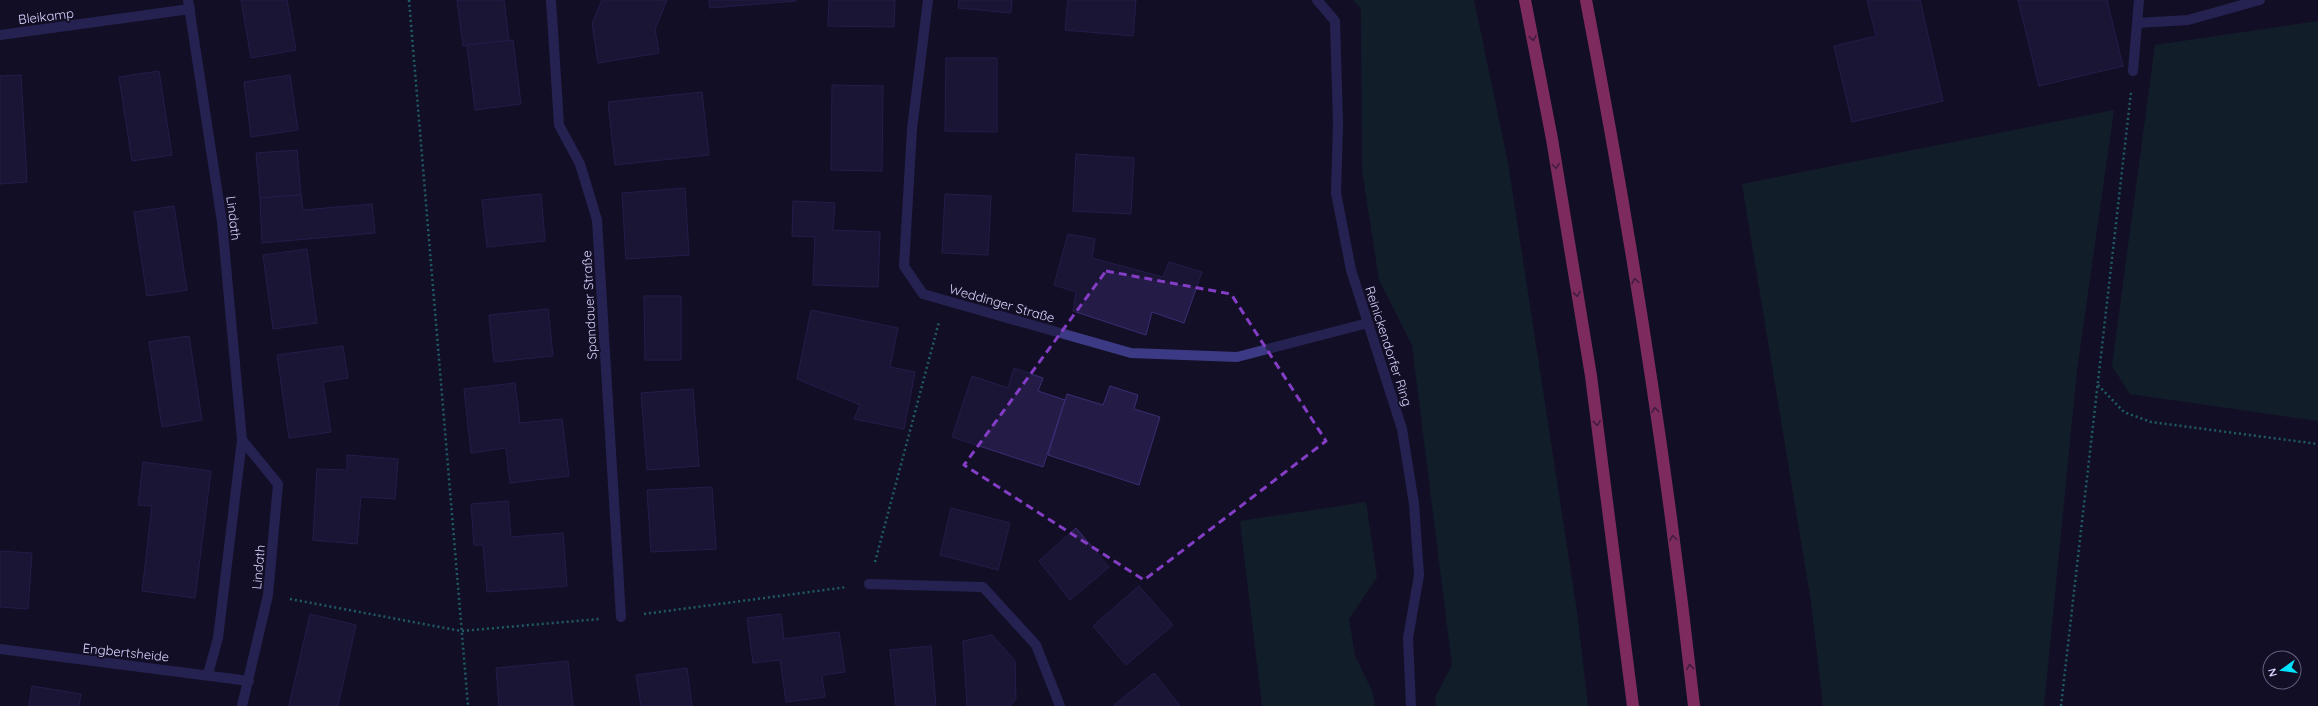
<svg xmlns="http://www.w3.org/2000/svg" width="2318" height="706" viewBox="0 0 2318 706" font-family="Quicksand,sans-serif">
  <rect width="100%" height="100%" fill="#130f26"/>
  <g fill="#12302f">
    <path d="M1353,0H1474L1508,163L1577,612L1588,706H1436L1435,698L1452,665L1412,345L1379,280L1362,170L1361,9Z"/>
    <path d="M2318,21V421L2130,394L2112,366L2155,45Z"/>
    <path d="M2114,110L2077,370L2044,706H1823L1811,602L1742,184Z"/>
    <path d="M1366,502L1377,577L1349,619L1355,656L1372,691L1375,706H1262L1240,521Z"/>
  </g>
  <g fill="#241b47" stroke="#3b2d73">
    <path d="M241,0H287L296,50L251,58Z"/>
    <path d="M457,0H504L509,41L463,46Z"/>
    <path d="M602,0H667L655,29L659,53L598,63L592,23Z"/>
    <path d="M709,0H796V1L710,8Z"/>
    <path d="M829,0H895L894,27L828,26Z"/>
    <path d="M959,0H1012L1011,13L958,8Z"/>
    <path d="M1068,0H1136L1133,36L1065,30Z"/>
    <path d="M1867,0H1920L1943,101L1852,122L1834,46L1876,36Z"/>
    <path d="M2018,0H2107L2123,66L2039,86Z"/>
    <path d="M513,40L521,104L475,110L467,45Z"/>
    <path d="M946,58H997V132L945,131Z"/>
    <path d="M159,71L172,155L132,161L119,77Z"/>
    <path d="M21,75L27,182L0,184V76Z"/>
    <path d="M290,75L298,130L251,137L244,82Z"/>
    <path d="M832,85L883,86L882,171L831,170Z"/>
    <path d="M702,92L709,155L615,165L608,102Z"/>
    <path d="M297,150L301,195L260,198L256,153Z"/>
    <path d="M1076,154L1134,158L1131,214L1073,211Z"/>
    <path d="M685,188L689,255L626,259L622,193Z"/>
    <path d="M541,194L545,241L487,247L482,200Z"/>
    <path d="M945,194L991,196L988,255L942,253Z"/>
    <path d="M301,195L303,210L372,204L375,233L262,243L260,198Z"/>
    <path d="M793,201L835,203L833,230L880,232L878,287L813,285L815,237L792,236Z"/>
    <path d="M174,206L187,290L147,296L134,212Z"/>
    <path d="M1068,234L1095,239L1092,258L1163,277L1169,262L1202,272L1184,323L1152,312L1146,335L1073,311L1076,292L1054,285Z"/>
    <path d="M307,249L317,323L273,329L263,255Z"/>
    <path d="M644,296H681V360H645Z"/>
    <path d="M548,309L553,356L494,362L489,315Z"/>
    <path d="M811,310L898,328L890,367L915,372L904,429L854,419L860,405L797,379Z"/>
    <path d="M189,336L202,420L162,427L149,342Z"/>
    <path d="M343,346L348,378L323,382L331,432L289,438L277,355Z"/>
    <path d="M1014,368L1043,378L1038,391L1065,400L1043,467L952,437L972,376L1008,388Z"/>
    <path d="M515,383L520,423L562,419L569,476L510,483L506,448L471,453L464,389Z"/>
    <path d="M1110,386L1138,395L1134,409L1160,417L1139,485L1048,455L1067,394L1103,405Z"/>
    <path d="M693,389L699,466L647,470L641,393Z"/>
    <path d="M347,455L398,459L395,499L361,497L357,544L313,540L317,469L347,470Z"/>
    <path d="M143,462L211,471L195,598L142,591L152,506L138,505Z"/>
    <path d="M712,487L716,549L651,552L647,490Z"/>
    <path d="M508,501L511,537L563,533L567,586L487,592L483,545H474L471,504Z"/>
    <path d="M951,508L1010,523L998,570L940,555Z"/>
    <path d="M1076,528L1109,567L1070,600L1039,561Z"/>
    <path d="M0,551L32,553L28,609L0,607Z"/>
    <path d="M1139,586L1173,625L1126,665L1093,626Z"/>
    <path d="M310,614L356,625L338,706H289Z"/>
    <path d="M781,614L784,639L839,632L845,672L822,675L825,697L786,702L780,660L753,663L747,618Z"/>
    <path d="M992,635L1015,661L1016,699L1010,706H967L963,641Z"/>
    <path d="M931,646L936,706H896L890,650Z"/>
    <path d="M568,661L573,706H499L496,668Z"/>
    <path d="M687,668L692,706H641L636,675Z"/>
    <path d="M1154,673L1180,706H1113Z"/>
    <path d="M32,686L81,694L79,706H29Z"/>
  </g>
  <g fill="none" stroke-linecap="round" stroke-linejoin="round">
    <g stroke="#2fb8b0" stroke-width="2.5" stroke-dasharray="2 3" stroke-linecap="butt">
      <path d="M409,0L468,706"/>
      <path d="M2098,385L2124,412L2151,422L2318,444"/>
      <path d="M875,562L939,322"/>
      <path d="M290,599L461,631L599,619"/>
      <path d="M644,614L847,587"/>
      <path d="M2061,706L2131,92"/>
    </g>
    <path stroke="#3d3a85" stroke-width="10" d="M2137,23L2188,20L2260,0"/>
    <g stroke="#3d3a85" stroke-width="10">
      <path d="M188,0L222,222L242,440L278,484L268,595L242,706"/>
      <path d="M551,0L559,125L580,164L597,220L621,617"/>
      <path d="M928,0L912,129L904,266L923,294L1131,353L1237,357L1368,323"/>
      <path d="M1317,0L1335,21L1338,123L1336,193L1351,270L1402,429L1414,504L1419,575L1408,638L1411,706"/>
      <path d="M0,35L190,9"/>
      <path d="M2133,71L2139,0"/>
      <path d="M869,584L983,587L1036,645L1060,706"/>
      <path d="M0,649L249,681"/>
      <path d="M208,674L218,638L242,440"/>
    </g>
    <g stroke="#ff4fa3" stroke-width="12">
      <path d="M1525,0L1552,139L1591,376L1633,706"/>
      <path d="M1586,0C1631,233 1668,470 1694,706"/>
    </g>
  </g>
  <defs><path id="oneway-chevron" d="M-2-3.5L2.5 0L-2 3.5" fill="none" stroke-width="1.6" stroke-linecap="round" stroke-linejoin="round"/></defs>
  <g stroke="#7d2c5e">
    <use href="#oneway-chevron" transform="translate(1533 38) rotate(79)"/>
    <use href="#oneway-chevron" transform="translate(1556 166) rotate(81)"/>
    <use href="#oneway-chevron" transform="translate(1635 281) rotate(-99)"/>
    <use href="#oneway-chevron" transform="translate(1577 294) rotate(81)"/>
    <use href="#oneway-chevron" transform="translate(1655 410) rotate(-98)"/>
    <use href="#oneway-chevron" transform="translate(1597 423) rotate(83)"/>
    <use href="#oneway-chevron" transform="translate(1673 538) rotate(-98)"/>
    <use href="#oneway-chevron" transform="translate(1690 667) rotate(-96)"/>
  </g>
  <path d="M0 0H2318V706H0ZM1106,271L1231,294L1326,441L1144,580L964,465Z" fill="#130f26" fill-opacity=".55" fill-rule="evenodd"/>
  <path fill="none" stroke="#843dc5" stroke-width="3" stroke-dasharray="8 5" stroke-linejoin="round" d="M1106,271L1231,294L1326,441L1144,580L964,465Z"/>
  <g text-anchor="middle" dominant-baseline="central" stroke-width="4" stroke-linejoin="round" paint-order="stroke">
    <g font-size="13" fill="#d9d4ff" stroke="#130f26">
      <text transform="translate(46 16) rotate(-7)">Bleikamp</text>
      <text transform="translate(234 218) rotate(83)">Lindath</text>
      <text transform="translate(1002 303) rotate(16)">Weddinger Straße</text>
      <text transform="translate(589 305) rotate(-93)">Spandauer Straße</text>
      <text transform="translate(1389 346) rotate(72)">Reinickendorfer Ring</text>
      <text transform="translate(258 567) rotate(-85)">Lindath</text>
      <text transform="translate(126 652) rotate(6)">Engbertsheide</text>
    </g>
  </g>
  <g transform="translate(2282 670) rotate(256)"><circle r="19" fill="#130f26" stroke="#625e7d"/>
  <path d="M0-3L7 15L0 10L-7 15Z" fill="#00e5ff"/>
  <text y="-6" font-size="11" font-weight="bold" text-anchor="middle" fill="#d9d4ff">N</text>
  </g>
</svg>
